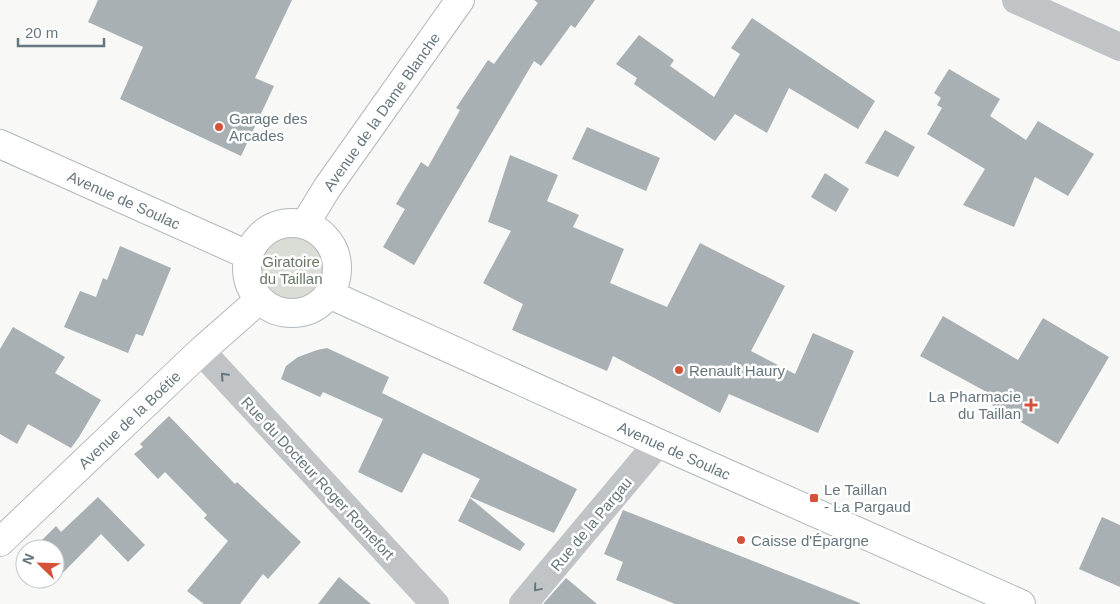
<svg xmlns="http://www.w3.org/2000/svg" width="1120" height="604" viewBox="0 0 1120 604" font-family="Arial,sans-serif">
  <rect width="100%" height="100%" fill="#f8f8f6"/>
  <circle fill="#d9ddd5" cx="291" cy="270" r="33"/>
  <g fill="#a8b0b4">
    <path d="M98,0H292L255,78L274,86L241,156L120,99L143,47L88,22Z"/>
    <path d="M534,0H595L575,28L571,25L541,66L534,61L414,265L383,247L405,209L396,204L421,162L428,167L460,110L456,108L488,60L494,64L538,3Z"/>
    <path d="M752,18L875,101L858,129L789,88L767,133L735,114L715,141L634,84L637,78L616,64L639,35L674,60L670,66L714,97L740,54L731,48Z"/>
    <path d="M949,69L1000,99L990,116L1026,140L1038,121L1094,154L1068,196L1035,177L1014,227L963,205L985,169L927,134L942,108L937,105L941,98L934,93Z"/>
    <path d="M587,127L660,158L646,191L572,159Z"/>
    <path d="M885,130L915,147L898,177L865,163Z"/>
    <path d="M510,155L558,175L547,201L579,215L573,227L624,249L610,283L667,307L700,243L785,286L751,351L795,374L813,333L854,351L818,433L729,394L720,413L613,356L607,371L512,330L523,304L483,283L511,231L488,222Z"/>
    <path d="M825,173L849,189L836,212L811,197Z"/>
    <path d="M120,246L171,268L143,336L136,334L128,353L64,327L80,291L96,297L103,278L107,280Z"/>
    <path d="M943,316L1018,360L1043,318L1109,357L1058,444L992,405L996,397L920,356Z"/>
    <path d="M13,327L65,357L55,373L101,400L79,437L71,448L28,424L17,444L0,434V349Z"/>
    <path d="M327,348L389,377L382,393L577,489L554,533L470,497L480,479L423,453L402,493L358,472L383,419L323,392L320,397L281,379L286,366L298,357L317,350Z"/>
    <path d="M169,416L235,484L237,482L301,542L268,579L263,574L240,604H204L187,591L228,541L204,518L207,515L165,472L158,479L134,454L143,447L140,444Z"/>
    <path d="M98,497L145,545L128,562L101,534L52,584L49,581L47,583L43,579H55V549H33L56,526L61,532Z"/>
    <path d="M470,498L525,544L520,551L458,521Z"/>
    <path d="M623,510L860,603V604H675L616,580L623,562L604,554Z"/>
    <path d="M1102,517L1120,525V587L1079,569Z"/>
    <path d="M339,577L371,604H318Z"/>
    <path d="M566,578L597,604H543Z"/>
  </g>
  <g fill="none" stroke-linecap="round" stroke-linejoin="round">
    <defs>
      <g id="secondary">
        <path id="s1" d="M0,144L248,255"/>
        <circle cx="292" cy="268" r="45"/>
        <path id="s2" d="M305,224L327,188L460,0"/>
        <path id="s3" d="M329,294L658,443L1021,604"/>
        <path id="s4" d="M0,542L201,351L259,300"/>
      </g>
    </defs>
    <use href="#secondary" stroke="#b2b8bc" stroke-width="30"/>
    <g stroke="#c0c4c7" stroke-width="28">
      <path d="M1016,0L1120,47"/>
      <path d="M201,351L435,604"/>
      <path d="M523,604L658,443"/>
    </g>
    <use href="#secondary" stroke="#fff" stroke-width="28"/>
  </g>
  <defs><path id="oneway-chevron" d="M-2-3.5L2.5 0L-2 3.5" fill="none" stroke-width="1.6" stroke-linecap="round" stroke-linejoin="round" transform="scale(1.25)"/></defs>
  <g stroke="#66767e">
    <use href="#oneway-chevron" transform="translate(224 376) rotate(-133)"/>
    <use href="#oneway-chevron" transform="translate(537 588) rotate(130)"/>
  </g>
  <g fill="#d55139" stroke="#fff" stroke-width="2">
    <circle cx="219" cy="127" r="5"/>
    <circle cx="679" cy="370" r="5"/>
    <path d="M1028.5 397.5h5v5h5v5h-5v5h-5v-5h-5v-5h5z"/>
    <rect x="809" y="493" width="10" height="10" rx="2.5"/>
    <circle cx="741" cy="540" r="5"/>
  </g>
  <g text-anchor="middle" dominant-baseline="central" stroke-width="5" stroke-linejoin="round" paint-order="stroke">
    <g font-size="15" fill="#66767e" stroke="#fff">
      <text stroke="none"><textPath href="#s2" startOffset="136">Avenue de la Dame Blanche</textPath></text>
      <text stroke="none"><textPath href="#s1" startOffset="136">Avenue de Soulac</textPath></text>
      <text stroke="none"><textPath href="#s4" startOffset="178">Avenue de la Boétie</textPath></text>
      <text stroke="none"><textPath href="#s3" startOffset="379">Avenue de Soulac</textPath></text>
      <text transform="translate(318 478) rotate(47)">Rue du Docteur Roger Romefort</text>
      <text transform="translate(591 524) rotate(-50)">Rue de la Pargau</text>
    </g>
    <g font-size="15" fill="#66767e" stroke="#fff" text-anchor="start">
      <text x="229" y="118">Garage des<tspan x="229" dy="17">Arcades</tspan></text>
      <text x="689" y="370">Renault Haury</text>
      <text x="1021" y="396" text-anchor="end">La Pharmacie<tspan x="1021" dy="17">du Taillan</tspan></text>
      <text x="824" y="489">Le Taillan<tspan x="824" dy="17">- La Pargaud</tspan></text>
      <text x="751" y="540">Caisse d'Épargne</text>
    </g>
    <g font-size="15" fill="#697764" stroke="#fff">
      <text x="291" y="261">Giratoire<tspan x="291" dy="17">du Taillan</tspan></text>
    </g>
  </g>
  <g transform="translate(40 564) rotate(293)"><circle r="24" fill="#ffffff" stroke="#c2c8cb"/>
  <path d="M0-4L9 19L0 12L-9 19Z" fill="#d55139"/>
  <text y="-8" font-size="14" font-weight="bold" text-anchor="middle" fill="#66767e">N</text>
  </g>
  <path d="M18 38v8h86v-8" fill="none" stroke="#66767e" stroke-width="2.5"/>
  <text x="25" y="38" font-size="15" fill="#66767e" stroke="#ffffff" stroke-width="4" paint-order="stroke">20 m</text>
</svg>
